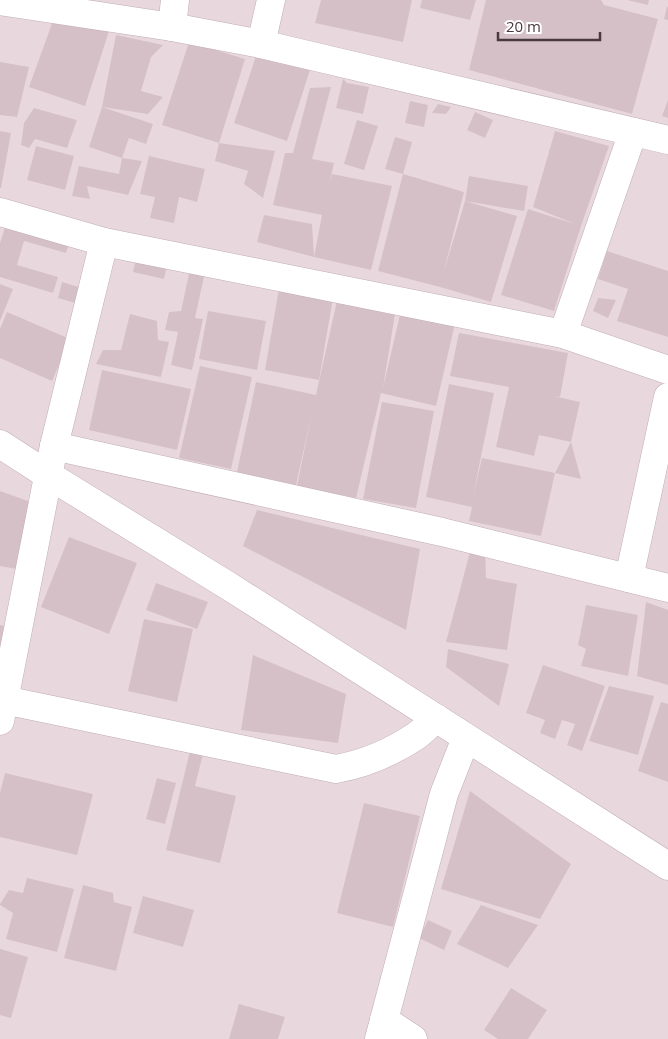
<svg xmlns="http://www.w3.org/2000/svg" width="668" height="1039" viewBox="0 0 668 1039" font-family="'Open Sans',sans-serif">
  <rect width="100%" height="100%" fill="#f5eaed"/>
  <rect fill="#e8d8dd" x="0" y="0" width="668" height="1039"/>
  <g fill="#d6c0c8">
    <path d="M321,0H412L403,42L315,23Z"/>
    <path d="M422,0H476L470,20L420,8Z"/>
    <path d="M486,0H601L604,5L658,19L632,114L469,70Z"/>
    <path d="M627,0H649L648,5Z"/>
    <path d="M667,7H668V20L664,19Z"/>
    <path d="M54,18L110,28L85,106L29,87Z"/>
    <path d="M116,35L163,45L151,57L141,91L163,97L148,114L102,107L153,124L146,144L129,138L122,158L89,147L102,107Z"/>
    <path d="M189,42L245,59L219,143L162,125Z"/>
    <path d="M257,53L310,70L287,141L234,123Z"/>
    <path d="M0,62L29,67L17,117L0,115Z"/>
    <path d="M343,79L347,83L369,87L363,114L336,108Z"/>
    <path d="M331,87L312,159L334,163L329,185L332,174L392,186L371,270L314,257L322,215L273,205L285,153H293L310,88Z"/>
    <path d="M668,100V118L662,116Z"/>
    <path d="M410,101L428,105L424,127L405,123Z"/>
    <path d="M438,104L451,107L446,114L432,113Z"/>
    <path d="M34,108L77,120L67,148L35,139L29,148L21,145L24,123Z"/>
    <path d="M475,112L493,120L485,138L467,130Z"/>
    <path d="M357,120L378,126L364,170L344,164Z"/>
    <path d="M0,131L11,133L1,188H0Z"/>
    <path d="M555,131L609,146L581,226L554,311L501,295L528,209L575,224L533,207Z"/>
    <path d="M395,137L412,142L403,174L385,169Z"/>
    <path d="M219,143L275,151L263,198L244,184L248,171L215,161Z"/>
    <path d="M36,146L74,156L65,190L27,180Z"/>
    <path d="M149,156L205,169L197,202L179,197L174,223L150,218L155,197L140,194Z"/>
    <path d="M122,158L142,161L128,195L87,186L90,199L72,196L79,166L119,174Z"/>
    <path d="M403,174L464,192L444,271L465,201L469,176L528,186L524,211L465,201L517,216L491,302L440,287L378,271Z"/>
    <path d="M9,215L72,234L66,253L24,241L17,265L58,277L53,293L0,277V243Z"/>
    <path d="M264,215L312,224L314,257L257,242Z"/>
    <path d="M607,251L668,271V337L617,321L628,289L598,279Z"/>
    <path d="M137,254L168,261L164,279L133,272Z"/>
    <path d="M190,269L205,272L195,318L203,319L192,370L171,365L178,332L165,330L169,312L181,311Z"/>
    <path d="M62,282L79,287L75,303L58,298Z"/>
    <path d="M280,283L334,292L319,380L265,370Z"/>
    <path d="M0,284L13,289L0,321Z"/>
    <path d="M338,296L396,308L383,388L402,306L456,319L436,406L381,393L356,498L297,486L312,412L296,485L237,472L256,382L316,395Z"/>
    <path d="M598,298L616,300L608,318L593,311Z"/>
    <path d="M208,311L266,321L257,370L199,359Z"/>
    <path d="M7,312L70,339L52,381L0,358V329Z"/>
    <path d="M130,314L157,321L158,340L169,342L161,377L96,364L103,350H121Z"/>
    <path d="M459,333L568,353L560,397L553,396L580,402L571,442L539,435L534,456L496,447L509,387L450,376Z"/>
    <path d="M200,366L252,377L231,469L179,458Z"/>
    <path d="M102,370L191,389L177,450L89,430Z"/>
    <path d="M449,384L494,393L473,496L482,458L555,473L571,442L581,479L555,473L541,536L469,521L472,507L426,497Z"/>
    <path d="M382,402L434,411L416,508L363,499Z"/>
    <path d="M0,491L39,505L22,570L0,566Z"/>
    <path d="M257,510L420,549L406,630L243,546Z"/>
    <path d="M69,537L137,563L109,634L41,607Z"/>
    <path d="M470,552H485L486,578L517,584L507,650L446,642Z"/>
    <path d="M156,583L208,602L197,629L146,610Z"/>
    <path d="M646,602L668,610V685L637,676Z"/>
    <path d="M586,605L638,615L628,676L581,666L586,649L578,645Z"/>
    <path d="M144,619L193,629L177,702L128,691Z"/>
    <path d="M0,625L5,626L0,672Z"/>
    <path d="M448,649L509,664L499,706L446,667Z"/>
    <path d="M253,655L346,694L338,743L241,730Z"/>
    <path d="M543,665L605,686L582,751L567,745L575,724L562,720L555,739L540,733L545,720L526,713Z"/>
    <path d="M609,686L654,696L638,755L589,741Z"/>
    <path d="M661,702L668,704V782L638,771Z"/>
    <path d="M191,747L204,750L195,786L236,796L220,863L166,850Z"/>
    <path d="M5,773L93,794L77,855L0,837V793Z"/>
    <path d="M157,778L176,783L165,824L146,819Z"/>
    <path d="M470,791L571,864L540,919L441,889Z"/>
    <path d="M364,803L420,816L393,927L337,913Z"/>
    <path d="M27,878L74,889L57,952L6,939L13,913L0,905V904L9,890L23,893Z"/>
    <path d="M83,885L113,893L114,902L132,907L116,971L64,958Z"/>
    <path d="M143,896L194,910L183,947L133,933Z"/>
    <path d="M481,905L538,925L508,968L457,944Z"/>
    <path d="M428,920L452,931L444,950L419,938Z"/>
    <path d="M0,949L28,957L11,1018L0,1015Z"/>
    <path d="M511,988L547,1010L528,1039H498L484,1030Z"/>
    <path d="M239,1004L285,1017L278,1039H229Z"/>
  </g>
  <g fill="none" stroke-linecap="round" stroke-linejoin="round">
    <defs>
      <g id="minor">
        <path d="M0,1L172,27L261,44L668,140"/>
        <path d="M172,27L175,0"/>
        <path d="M261,44L271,0"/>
        <path d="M0,212L104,242L563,334L668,370"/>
        <path d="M563,334L633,132"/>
        <path d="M0,444L48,475L227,585L668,866"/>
        <path d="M54,446L442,532L668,588"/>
        <path d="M629,578L668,397"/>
        <path d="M4,700L336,769C364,764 392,752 416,736C423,731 430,724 436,718"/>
        <path d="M0,721L54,446L104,242"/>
        <path d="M384,1020L413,1039"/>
        <path d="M379,1039L444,794L466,738"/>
      </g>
    </defs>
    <use href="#minor" stroke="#c0adb3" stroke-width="29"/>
    <use href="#minor" stroke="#fff" stroke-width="28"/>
  </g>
  <path d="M498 32v8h102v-8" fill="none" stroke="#49383e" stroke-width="2.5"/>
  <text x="506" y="32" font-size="15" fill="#49383e" stroke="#ffffff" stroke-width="4" paint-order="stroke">20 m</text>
</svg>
